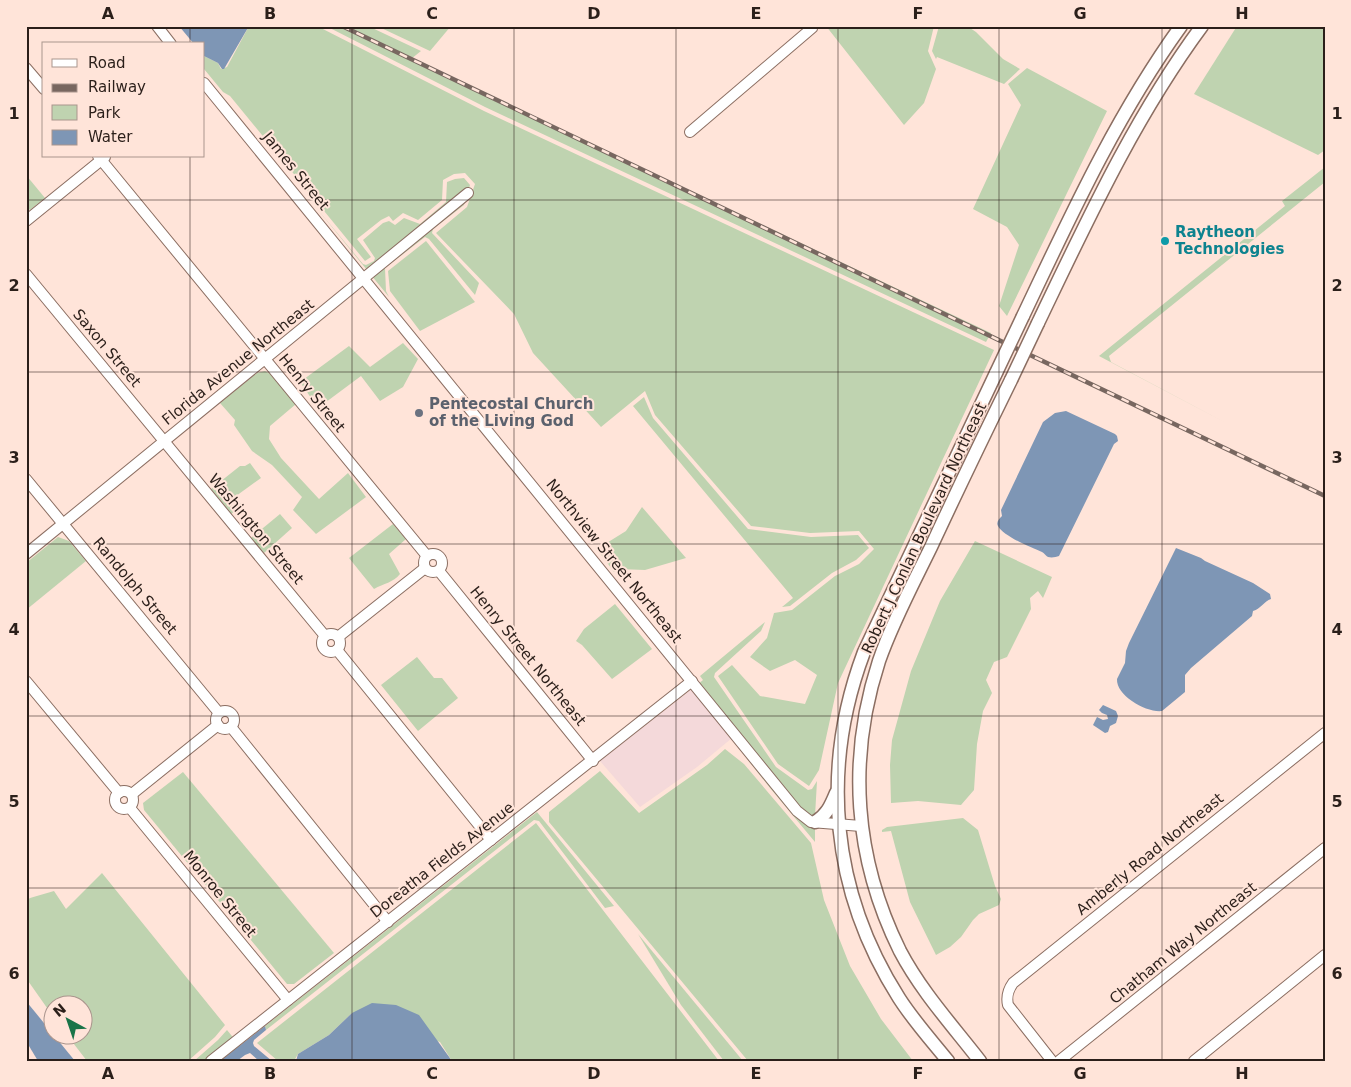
<svg xmlns="http://www.w3.org/2000/svg" width="1351" height="1087" viewBox="0 0 1351 1087" font-family="'DejaVu Sans',sans-serif">
  <rect width="100%" height="100%" fill="#ffe4d9"/>
  <path fill="#f4d9da" d="M692,689L732,738L697,767L640,807L600,761Z"/>
  <g fill="#bfd3b0">
    <path d="M249,26H317L484,111L994,350L838,683L819,770L809,786L778,764L718,676L732,665L760,696L805,704L817,675L795,660L770,671L750,657L767,638L774,613L792,610L835,576L859,564L874,549L859,531L810,533L751,526L655,415L645,391L601,427L533,353L514,314L436,233L467,207L475,184L465,173L454,174L443,180L442,200L418,220L403,213L393,221L389,216L381,220L357,239L371,257L365,261L230,96L223,92L204,69V56L218,63L221,69L227,67Z"/>
    <path d="M326,26H368L421,51L411,59L991,333L986,342L485,107Z"/>
    <path d="M377,26H451L430,51Z"/>
    <path d="M826,26H934L928,51L936,69L924,103L904,125Z"/>
    <path d="M939,26H967L976,32L1003,59L1020,69L1004,84L937,57L936,59L932,51Z"/>
    <path d="M1237,26H1325V150L1318,155L1194,94Z"/>
    <path d="M1027,68L1107,111L1007,316L999,306L1019,245L1007,227L973,209L1021,105L1008,84Z"/>
    <path d="M1325,167V182L1109,356L1111,362L1228,424L1099,356L1285,206L1282,201Z"/>
    <path d="M26,175L45,198L30,210L26,207Z"/>
    <path d="M464,178L470,185L464,205L433,229L432,233L479,283L475,295L429,239L425,237L385,268L386,291L389,297L314,205L363,264L366,265L374,261L375,258L363,240L383,223L389,221L395,225L404,218L420,224L446,202L447,182L455,179Z"/>
    <path d="M426,241L475,302L420,331L390,291L388,271Z"/>
    <path d="M403,343L418,359L403,387L380,401L361,376L318,408L300,382L349,346L370,367Z"/>
    <path d="M265,371L272,375L296,404L270,426L269,439L281,458L319,499L348,473L366,497L316,534L293,510L302,497L272,465L252,451L234,425L235,420L220,403L257,373Z"/>
    <path d="M644,397L653,418L748,529L811,537L858,535L869,548L856,560L832,573L790,606L782,607L793,598L633,406Z"/>
    <path d="M250,463L261,478L236,496L242,506L231,514L211,489L240,466H245Z"/>
    <path d="M642,507L686,558L645,570L619,569L614,572L597,549L626,531Z"/>
    <path d="M280,514L292,528L264,553L251,538Z"/>
    <path d="M393,524L406,539L389,554L400,574C393,583 384,583 374,589L349,558Z"/>
    <path d="M58,537L69,541L86,561L26,610V563Z"/>
    <path d="M975,541L1052,577L1043,598L1038,591L1030,598L1031,609L1007,657L994,662L986,680L992,693L983,711L977,744L974,790L961,805L918,801L891,803L890,765L892,740L911,671L940,601Z"/>
    <path d="M615,604L652,649L612,679L582,645L576,641L584,629Z"/>
    <path d="M765,622L761,631L715,673L714,677L776,767L808,790L812,789L817,781L815,816L809,820L815,828V842L770,788L692,689L703,680L700,676Z"/>
    <path d="M417,657L434,678H442L458,698L418,731L381,685Z"/>
    <path d="M725,749L744,764L811,843L824,900L850,966L881,1019L913,1061H748L549,822V812L600,771L639,813L707,765Z"/>
    <path d="M183,772L334,953L294,984H287L144,810L143,803Z"/>
    <path d="M537,812L614,906L605,908L539,821L534,820L266,1030L265,1026Z"/>
    <path d="M963,818L978,830L995,886L1001,899L999,905L979,914L973,920L961,937L950,947L936,955L910,902L891,831L882,832V830L887,827Z"/>
    <path d="M536,823L719,1061H452L440,1042L352,1013L329,1035L298,1054L294,1061H278L257,1043Z"/>
    <path d="M102,873L225,1025L215,1037L188,1061H87L67,1035L82,1034V1004H52V1015L26,978V901L30,898L54,891L66,909Z"/>
    <path d="M638,934L743,1061H724L681,1005Z"/>
    <path d="M227,1030L240,1046L220,1061H194L218,1040Z"/>
  </g>
  <g fill="#7e96b5">
    <path d="M179,26H249L224,69H222L218,63L204,56V44H194Z"/>
    <path d="M1066,411L1115,434L1117,436L1118,441L1114,444L1059,556C1056,557 1052,558 1048,557C1046,556 1044,553 1042,552C1032,548 1003,536 998,526C996,522 999,519 1002,516L1001,510L1043,422L1055,413Z"/>
    <path d="M1176,548L1201,558L1205,561L1253,583L1270,594L1271,599C1264,601 1261,609 1253,611L1252,616L1191,668L1185,675V692L1162,711C1147,713 1116,696 1117,679L1125,663L1126,651L1129,643Z"/>
    <path d="M1103,705L1116,711L1118,716L1116,723L1110,726L1108,732L1105,733L1093,725L1097,717L1103,720L1108,719L1107,715L1102,713L1099,710Z"/>
    <path d="M26,1001L75,1061H38L26,1041Z"/>
    <path d="M372,1003L396,1005L419,1015L452,1061H296L298,1054L329,1035L352,1013Z"/>
    <path d="M265,1026L266,1030L254,1040L253,1043L254,1046L272,1061H259L250,1053L245,1055L237,1061H220Z"/>
  </g>
  <g fill="none" stroke-linecap="round" stroke-linejoin="round">
    <defs>
      <g id="minor">
        <path d="M157,26L171,44"/>
        <path d="M26,68L44,89"/>
        <path d="M204,83L797,811L811,822L861,826"/>
        <path d="M690,132L812,28L811,26"/>
        <path d="M98,156L427,556"/>
        <path d="M26,221L105,157"/>
        <path d="M26,274L325,636"/>
        <path d="M26,479L219,713"/>
        <circle cx="433" cy="563" r="9"/>
        <path d="M26,554L468,193"/>
        <path d="M439,571L593,761"/>
        <circle cx="331" cy="643" r="9"/>
        <path d="M338,637L425,568"/>
        <path d="M337,650L491,840"/>
        <path d="M26,681L119,793"/>
        <circle cx="225" cy="720" r="9"/>
        <path d="M231,727L388,922"/>
        <circle cx="124" cy="800" r="9"/>
        <path d="M132,794L218,725"/>
        <path d="M130,808L288,1000"/>
        <path d="M211,1061L692,681"/>
        <path d="M1052,1061L1008,1005C1006,996 1008,990 1013,983L1325,733"/>
        <path d="M1059,1061L1325,848"/>
        <path d="M1194,1061L1325,955"/>
      </g>
      <g id="major">
        <path d="M1023,316C1070,217 1116,116 1181,26"/>
        <path d="M1038,323C1087,221 1134,118 1202,26"/>
        <path d="M815,822C827,815 831,805 836,793"/>
        <path d="M948,1061C931,1040 913,1020 899,998C831,891 820,769 864,652L996,373"/>
        <path d="M980,1061C952,1025 921,991 900,951C854,858 847,759 879,661C893,621 913,584 931,547C957,491 984,435 1011,380"/>
      </g>
    </defs>
    <use href="#minor" stroke="#8b6e62" stroke-width="12"/>
    <use href="#major" stroke="#8b6e62" stroke-width="15"/>
    <use href="#minor" stroke="#fff" stroke-width="10"/>
    <use href="#major" stroke="#fff" stroke-width="12"/>
    <defs>
      <path id="rail" d="M342,26L1325,496"/>
    </defs>
    <use href="#rail" stroke="#786760" stroke-width="4.5"/>
    <use href="#rail" stroke="#ffe4d9" stroke-width="2.5" stroke-dasharray="8" stroke-linecap="butt"/>
    <defs>
      <g id="major-bridge">
        <path d="M996,373L1023,316"/>
        <path d="M1011,380L1038,323"/>
      </g>
    </defs>
    <use href="#major-bridge" stroke="#8b6e62" stroke-width="15" stroke-linecap="butt"/>
    <use href="#major-bridge" stroke="#fff" stroke-width="12"/>
  </g>
  <path fill="none" stroke="#2b1f1a" stroke-width="1" stroke-opacity="0.55" d="M190,26V44M352,26V1061M514,26V1061M676,26V1061M838,26V1061M999,26V1061M1162,26V1061M190,156V1061M26,200H1325M26,372H1325M26,544H1325M26,716H1325M26,888H1325"/>
  <circle fill="#0f9aa8" stroke="#ffe4d9" stroke-width="2" cx="1165" cy="241" r="5"/>
  <circle fill="#6b7280" stroke="#ffe4d9" stroke-width="2" cx="419" cy="413" r="5"/>
  <g text-anchor="middle" dominant-baseline="central" stroke-width="4" stroke-linejoin="round" paint-order="stroke">
    <g font-size="15" fill="#2b1f1a" stroke="#ffe4d9">
      <text transform="translate(296 171) rotate(51)">James Street</text>
      <text transform="translate(107 348) rotate(50)">Saxon Street</text>
      <text transform="translate(238 362) rotate(-39)">Florida Avenue Northeast</text>
      <text transform="translate(312 393) rotate(51)">Henry Street</text>
      <text transform="translate(924 528) rotate(-65)">Robert J Conlan Boulevard Northeast</text>
      <text transform="translate(256 529) rotate(50)">Washington Street</text>
      <text transform="translate(614 561) rotate(51)">Northview Street Northeast</text>
      <text transform="translate(135 586) rotate(50)">Randolph Street</text>
      <text transform="translate(528 656) rotate(51)">Henry Street Northeast</text>
      <text transform="translate(1150 854) rotate(-39)">Amberly Road Northeast</text>
      <text transform="translate(442 860) rotate(-38)">Doreatha Fields Avenue</text>
      <text transform="translate(220 894) rotate(51)">Monroe Street</text>
      <text transform="translate(1183 943) rotate(-39)">Chatham Way Northeast</text>
    </g>
    <g font-size="15" font-weight="bold" fill="#0d838f" stroke="#ffe4d9" text-anchor="start">
      <text x="1175" y="232">Raytheon<tspan x="1175" dy="17">Technologies</tspan></text>
    </g>
    <g font-size="15" font-weight="bold" fill="#5b616d" stroke="#ffe4d9" text-anchor="start">
      <text x="429" y="404">Pentecostal Church<tspan x="429" dy="17">of the Living God</tspan></text>
    </g>
  </g>
  <rect width="1351" height="1087" fill="none" stroke="#ffe4d9" stroke-width="55"/>
  <rect x="42" y="42" width="162" height="115" fill="#ffe4d9" stroke="#aa958d"/>
  <rect x="52" y="59" width="25" height="8" fill="#ffffff" stroke="#aa958d"/>
  <text x="88" y="68" font-size="15" fill="#2b1f1a">Road</text>
  <rect x="52" y="84" width="25" height="8" fill="#786760" stroke="#aa958d"/>
  <text x="88" y="92" font-size="15" fill="#2b1f1a">Railway</text>
  <rect x="52" y="105" width="25" height="15" fill="#bfd3b0" stroke="#aa958d"/>
  <text x="88" y="118" font-size="15" fill="#2b1f1a">Park</text>
  <rect x="52" y="130" width="25" height="15" fill="#7e96b5" stroke="#aa958d"/>
  <text x="88" y="142" font-size="15" fill="#2b1f1a">Water</text>
  <g transform="translate(68 1020) rotate(320)"><circle r="24" fill="#ffe4d9" stroke="#aa958d"/>
  <path d="M0-4L9 19L0 12L-9 19Z" fill="#197448"/>
  <text y="-8" font-size="14" font-weight="bold" text-anchor="middle" fill="#2b1f1a">N</text>
  </g>
  <rect x="28" y="28" width="1296" height="1032" fill="none" stroke="#2b1f1a" stroke-width="2"/>
  <g font-size="16" text-anchor="middle" font-weight="bold" fill="#2b1f1a">
    <text x="108" y="19">A</text>
    <text x="270" y="19">B</text>
    <text x="432" y="19">C</text>
    <text x="594" y="19">D</text>
    <text x="756" y="19">E</text>
    <text x="918" y="19">F</text>
    <text x="1080" y="19">G</text>
    <text x="1242" y="19">H</text>
    <text x="14" y="119">1</text>
    <text x="1337" y="119">1</text>
    <text x="14" y="291">2</text>
    <text x="1337" y="291">2</text>
    <text x="14" y="463">3</text>
    <text x="1337" y="463">3</text>
    <text x="14" y="635">4</text>
    <text x="1337" y="635">4</text>
    <text x="14" y="807">5</text>
    <text x="1337" y="807">5</text>
    <text x="14" y="979">6</text>
    <text x="1337" y="979">6</text>
    <text x="108" y="1079">A</text>
    <text x="270" y="1079">B</text>
    <text x="432" y="1079">C</text>
    <text x="594" y="1079">D</text>
    <text x="756" y="1079">E</text>
    <text x="918" y="1079">F</text>
    <text x="1080" y="1079">G</text>
    <text x="1242" y="1079">H</text>
  </g>
</svg>
